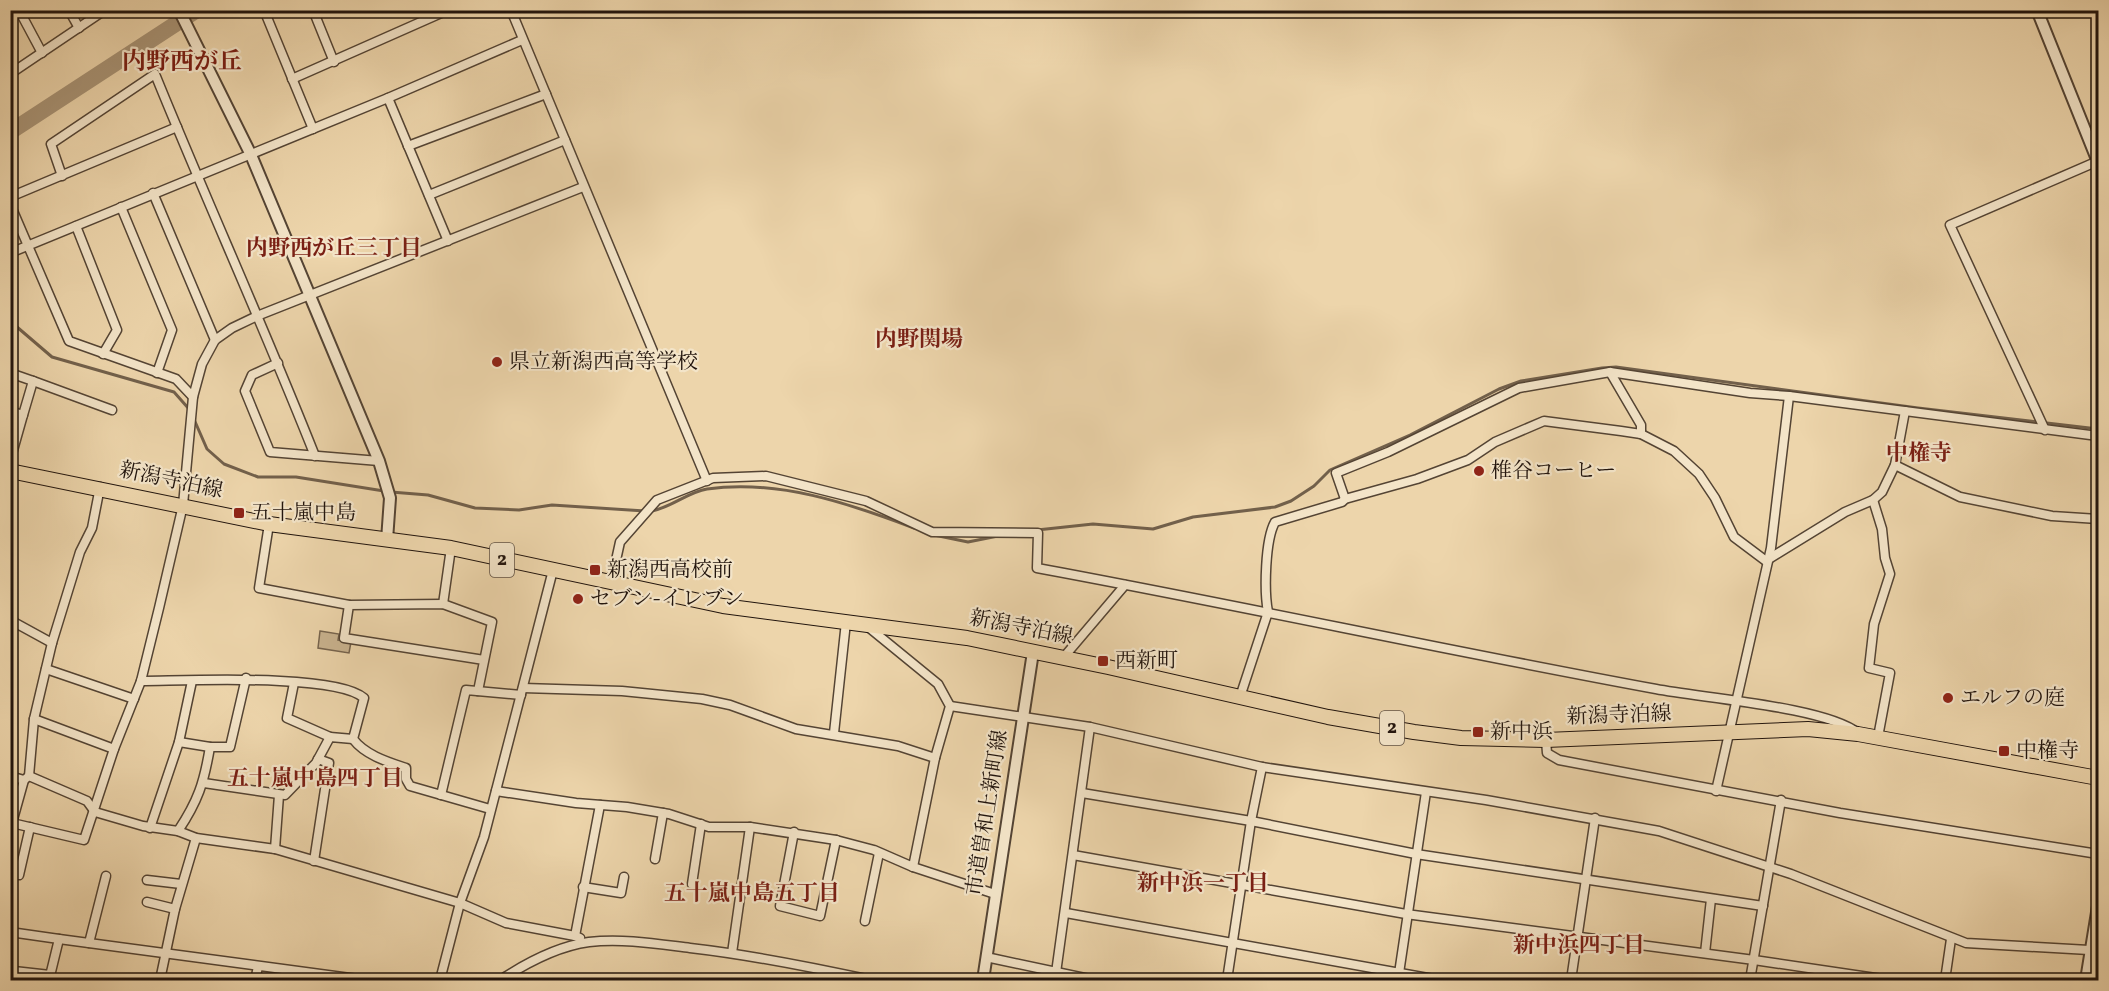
<svg xmlns="http://www.w3.org/2000/svg" width="2109" height="991" viewBox="0 0 2109 991" font-family="Vollkorn,'Noto Serif JP',serif">
  <rect width="100%" height="100%" fill="#edd5ab"/>
  <filter id="stains"><feTurbulence type="fractalNoise" baseFrequency=".00333" numOctaves="4"/><feColorMatrix values="0 0 0 0 .2 0 0 0 0 .09 0 0 0 0 .02 0 0 0 .5 -.17"/></filter>
  <radialGradient id="worn" r=".72"><stop offset=".6" stop-color="#630" stop-opacity="0"/><stop offset="1" stop-color="#630" stop-opacity=".3"/></radialGradient>
  <path fill="#cab490" stroke="#76644e" stroke-width="1.5" d="M320,631L339,634L338,640L351,642L349,653L318,648Z"/>
  <g fill="none" stroke-linecap="round" stroke-linejoin="round">
    <g stroke="#72604b" stroke-width="3">
      <path d="M10,321L52,357L174,392L189,409"/>
      <path d="M193,417L207,449L224,464L258,477H296L384,491"/>
      <path d="M391,492L428,495L475,508L519,510L552,505L645,511"/>
      <path d="M652,511C672,507 688,492 707,489C778,479 848,503 914,528"/>
      <path d="M1037,530L1093,524L1153,529L1193,517L1275,507L1291,501L1314,486L1330,470L1410,435L1499,389L1521,381L1602,368L1616,367L1918,408L2098,429"/>
      <path d="M934,535L968,542L998,536"/>
    </g>
    <path stroke="#a89375" stroke-width="16" d="M10,132L197,10"/>
    <defs>
      <g id="minor">
        <path d="M19,10L42,53"/>
        <path d="M69,10L79,28"/>
        <path d="M264,10L313,129"/>
        <path d="M313,10L334,62"/>
        <path d="M511,10L707,481"/>
        <path d="M10,74L105,10"/>
        <path d="M292,79L448,10"/>
        <path d="M388,98L448,241"/>
        <path d="M408,146L546,94"/>
        <path d="M62,176L51,144L155,74C207,202 264,327 315,456"/>
        <path d="M153,193L215,340"/>
        <path d="M429,195L565,140"/>
        <path d="M10,197L177,127"/>
        <path d="M10,204L69,341L176,379L193,397"/>
        <path d="M121,207L172,330L157,373"/>
        <path d="M76,226L117,330L103,354"/>
        <path d="M10,253L388,98L522,40"/>
        <path d="M278,363L252,375L245,391L270,452L379,461"/>
        <path d="M1610,372L1641,425V434"/>
        <path d="M10,373L33,381L23,415"/>
        <path d="M33,381L112,410"/>
        <path d="M10,411L23,415L10,461"/>
        <path d="M2045,430L1950,225L2098,161"/>
        <path d="M1895,465L1960,497L2052,516L2098,519"/>
        <path d="M1345,499L1336,473L1388,452L1519,388L1610,372L1750,393L1789,396L2098,436"/>
        <path d="M1873,500L1882,529L1885,558L1890,574L1874,624L1869,668L1890,673L1878,737"/>
        <path d="M269,524L259,588L349,605"/>
        <path d="M1767,560L1845,512L1873,500L1882,492L1895,465L1905,411"/>
        <path d="M611,583L620,542L657,500L713,478L766,476L866,501L932,532L1038,533L1037,568C1243,606 1449,651 1656,689C1702,698 1826,707 1858,733"/>
        <path d="M443,604L451,548"/>
        <path d="M10,620L52,643"/>
        <path d="M867,626L938,684L950,706L935,758L913,867"/>
        <path d="M1063,658L1125,585"/>
        <path d="M46,669L134,699"/>
        <path d="M141,681C184,681 336,673 364,698L353,739C365,755 388,762 406,768V779L410,786L490,809"/>
        <path d="M294,683L287,718L330,737"/>
        <path d="M523,688L622,691L702,699L730,705L796,729L898,746L935,758"/>
        <path d="M478,691L492,622L443,604L349,605L344,638L484,660"/>
        <path d="M1240,697L1268,612C1264,591 1265,540 1275,522L1342,502L1345,499L1417,479L1468,460L1495,442L1544,421L1621,431L1641,434L1674,451L1699,474L1715,498L1734,537L1766,561"/>
        <path d="M950,706L1090,727L1262,767L1486,800L1659,831L1791,874L1966,943L2089,950"/>
        <path d="M34,719L114,749"/>
        <path d="M834,733L846,622"/>
        <path d="M1546,740L1547,753L1559,760L1840,813L2098,854"/>
        <path d="M179,742L210,747"/>
        <path d="M10,776L24,780L29,776L87,801L95,812L143,826L178,831L196,838L275,849L460,903L506,923L575,936"/>
        <path d="M29,776L34,719L52,643L80,552L92,528L100,487"/>
        <path d="M24,780L12,823L84,840L114,749L141,681L159,608L183,505L193,397L202,364L215,340L232,328L257,316L583,187"/>
        <path d="M204,783L285,795L316,763L330,737L353,739"/>
        <path d="M496,791L576,803L627,807L669,814L709,827H750L836,840L874,850L913,867L995,894"/>
        <path d="M1716,791L1771,548L1789,396"/>
        <path d="M1082,793L1251,821L1416,854L1763,906"/>
        <path d="M441,795L466,690L521,695"/>
        <path d="M150,828L179,742L192,681"/>
        <path d="M178,831C198,801 204,783 210,747H230L246,678"/>
        <path d="M794,832L780,906L820,916L836,840"/>
        <path d="M275,849L279,795"/>
        <path d="M1073,855L1406,914L1754,960L1889,980"/>
        <path d="M655,859L663,813"/>
        <path d="M314,861L329,763L318,759"/>
        <path d="M19,875L30,827"/>
        <path d="M147,880L181,884"/>
        <path d="M692,884L701,824"/>
        <path d="M583,887L621,893L624,877"/>
        <path d="M147,902L175,909"/>
        <path d="M1066,913L1439,980"/>
        <path d="M865,921L879,853"/>
        <path d="M10,932L59,939"/>
        <path d="M580,938L575,936L600,805"/>
        <path d="M89,943L106,876"/>
        <path d="M732,953L750,827"/>
        <path d="M1705,953L1711,899"/>
        <path d="M986,957L1094,980"/>
        <path d="M14,971L50,975"/>
        <path d="M49,980L59,939L365,980"/>
        <path d="M160,980L175,909L196,838"/>
        <path d="M255,980L258,967"/>
        <path d="M440,980L460,903L484,837L553,570"/>
        <path d="M505,980V977C530,961 559,946 589,942C622,938 658,944 690,948C752,955 811,967 871,980"/>
        <path d="M938,980H960"/>
        <path d="M1055,980L1090,727"/>
        <path d="M1227,980L1251,821L1262,767"/>
        <path d="M1398,980L1426,792"/>
        <path d="M1571,980L1595,818"/>
        <path d="M1750,980L1781,800"/>
        <path d="M1945,980L1951,939"/>
      </g>
      <g id="tertiary">
        <path d="M179,10L251,155L379,461L390,498L387,540"/>
        <path d="M2037,10L2098,162"/>
        <path d="M983,980L1033,652"/>
        <path d="M2086,980L2098,906"/>
      </g>
      <path id="primary" d="M10,471L269,524L451,548L723,606L967,638L1108,667L1328,717L1414,732L1461,738L1546,740L1808,729L1858,734L2098,778"/>
    </defs>
    <use href="#minor" stroke="#544434" stroke-width="11"/>
    <use href="#tertiary" stroke="#544434" stroke-width="14"/>
    <use href="#primary" stroke="#21140d" stroke-width="16"/>
    <use href="#minor" stroke="#f3e4c8" stroke-width="8"/>
    <use href="#tertiary" stroke="#f3e4c8" stroke-width="10"/>
    <use href="#primary" stroke="#edd5ab" stroke-width="14"/>
  </g>
  <g fill="#8f2418" stroke="#f3e4c8" stroke-width="2">
    <circle cx="497" cy="362" r="6"/>
    <circle cx="1479" cy="471" r="6"/>
    <rect x="233" y="507" width="12" height="12" rx="3"/>
    <rect x="589" y="564" width="12" height="12" rx="3"/>
    <circle cx="578" cy="599" r="6"/>
    <rect x="1097" y="655" width="12" height="12" rx="3"/>
    <circle cx="1948" cy="698" r="6"/>
    <rect x="1472" y="726" width="12" height="12" rx="3"/>
    <rect x="1998" y="745" width="12" height="12" rx="3"/>
  </g>
  <g text-anchor="middle" dominant-baseline="central" stroke-width="4.5" stroke-linejoin="round" paint-order="stroke">
    <g fill="#f3e4c8" stroke="#605245" stroke-width="1.5">
      <rect x="490" y="543" width="24" height="34" rx="4.5"/>
      <rect x="1380" y="711" width="24" height="34" rx="4.5"/>
    </g>
    <g font-size="20" font-weight="bold" fill="#21140d">
      <text x="502" y="560">2</text>
      <text x="1392" y="728">2</text>
    </g>
    <g font-size="21" fill="#21140d" stroke="#f3e4c8" text-anchor="start">
      <text x="509" y="362">県立新潟西高等学校</text>
      <text x="1491" y="471">椎谷コーヒー</text>
      <text x="251" y="513">五十嵐中島</text>
      <text x="607" y="570">新潟西高校前</text>
      <text x="590" y="599">セブン-イレブン</text>
      <text x="1115" y="661">西新町</text>
      <text x="1960" y="698">エルフの庭</text>
      <text x="1490" y="732">新中浜</text>
      <text x="2016" y="751">中権寺</text>
    </g>
    <g font-size="21" fill="#21140d" stroke="#f3e4c8">
      <text transform="translate(171 481) rotate(12)">新潟寺泊線</text>
      <text transform="translate(1021 628) rotate(11)">新潟寺泊線</text>
      <text transform="translate(1619 716) rotate(-2)">新潟寺泊線</text>
      <text transform="translate(988 813) rotate(-81)">市道曽和上新町線</text>
    </g>
    <g font-size="22" font-weight="bold" fill="#7a1f14" stroke="#f3e4c8">
      <text x="334" y="249">内野西が丘三丁目</text>
      <text x="919" y="340">内野関場</text>
      <text x="1919" y="454">中権寺</text>
      <text x="315" y="779">五十嵐中島四丁目</text>
      <text x="1203" y="884">新中浜一丁目</text>
      <text x="752" y="894">五十嵐中島五丁目</text>
      <text x="1579" y="946">新中浜四丁目</text>
    </g>
    <g font-size="24" font-weight="bold" fill="#7a1f14" stroke="#f3e4c8">
      <text x="182" y="63">内野西が丘</text>
    </g>
  </g>
  <rect width="2109" height="991" fill="none" stroke="#edd5ab" stroke-width="36"/>
  <rect x="12" y="12" width="2085" height="967" fill="none" stroke="#21140d" stroke-width="3"/>
  <rect x="18" y="18" width="2073" height="955" fill="none" stroke="#21140d" stroke-width="1.5"/>
  <rect width="100%" height="100%" filter="url(#stains)"/>
  <rect width="100%" height="100%" fill="url(#worn)"/>
</svg>
